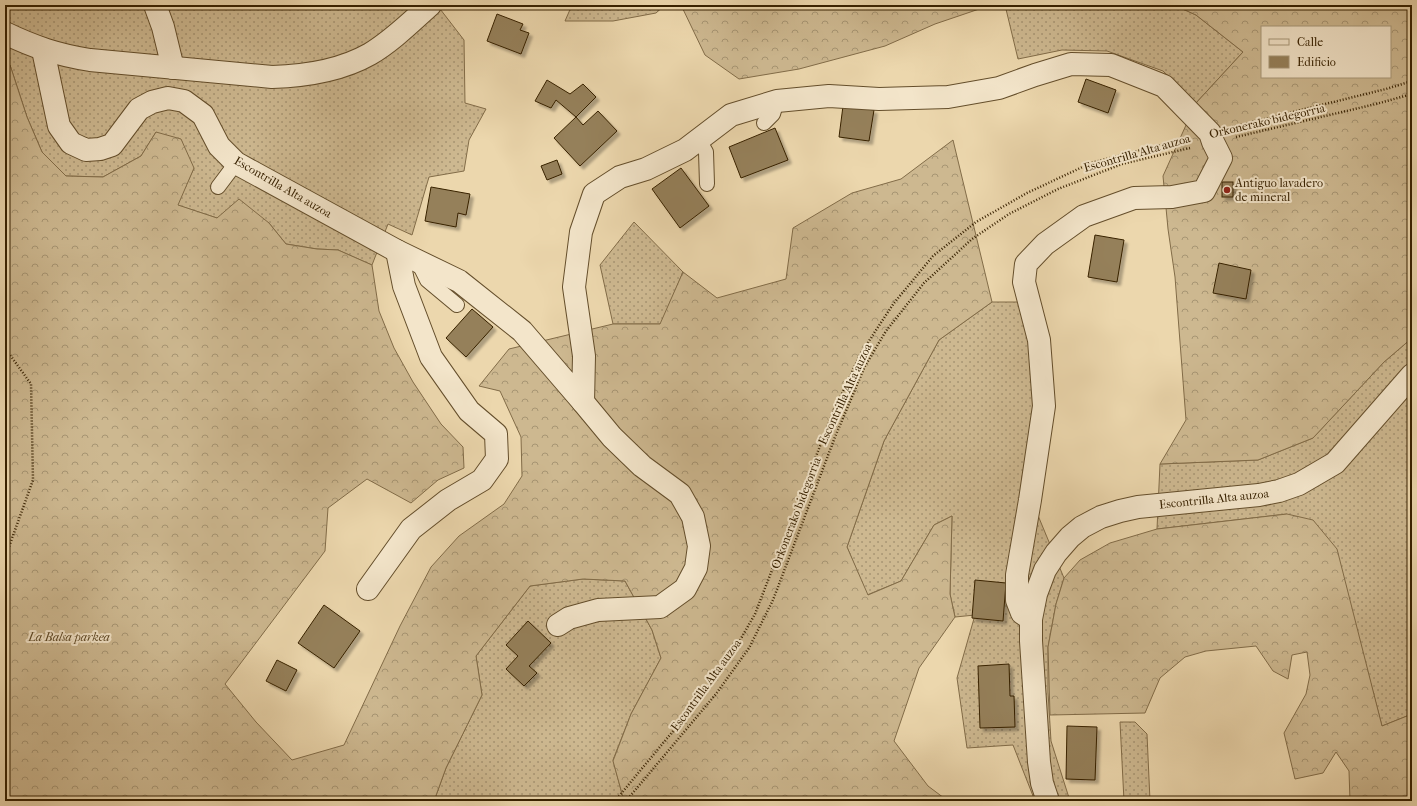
<svg xmlns="http://www.w3.org/2000/svg" width="1417" height="806" viewBox="0 0 1417 806" font-family="'IM FELL French Canon',serif">
  <defs>
    <pattern id="grass-dots" width="8" height="8" patternUnits="userSpaceOnUse"><rect width="8" height="8" fill="#cdb890"/><path d="M2 2h.1M6 6h.1" fill="none" stroke="#a79573" stroke-width="1.8" stroke-linecap="round"/></pattern>
    <pattern id="forest-crowns" width="20" height="18" patternUnits="userSpaceOnUse"><rect width="20" height="18" fill="#cdb890"/><path d="M2 6a3 3 0 1 1 6 0M12 15a3 3 0 1 1 6 0" fill="none" stroke="#a79573"/></pattern>
    <filter id="shadow"><feDropShadow dx="3.5" dy="3.5" stdDeviation="1" flood-color="#0004"/></filter>
  </defs>
  <rect width="100%" height="100%" fill="#ecd7ad"/>
  <filter id="stains"><feTurbulence type="fractalNoise" baseFrequency=".005" numOctaves="4"/><feColorMatrix values="0 0 0 0 .2 0 0 0 0 .09 0 0 0 0 .02 0 0 0 .5 -.17"/></filter>
  <radialGradient id="worn" r=".72"><stop offset=".6" stop-color="#630" stop-opacity="0"/><stop offset="1" stop-color="#630" stop-opacity=".3"/></radialGradient>
  <g fill="url(#grass-dots)" stroke="#826c48">
    <path d="M5,5H437L464,40L465,103L486,109L469,140L464,171L429,177L412,235L388,224L372,265L338,250L317,249L286,244L269,223L217,218L177,205L194,168L156,132L141,156L103,177L66,176L42,152L27,117L10,65L5,64Z"/>
    <path d="M572,5H665L656,13L613,21H565Z"/>
    <path d="M1005,5H1174L1196,15L1243,52L1196,103L1163,71L1107,51L1062,50L1018,59Z"/>
    <path d="M634,222L683,272L661,324H613L600,265Z"/>
    <path d="M992,302H1020L1032,346L1036,405L1022,477L1064,578L1056,604L1048,647V692L1051,741L1070,801H1035L1013,745L967,748L957,678L975,615L955,617L950,594L952,516L934,525L901,581L867,595L847,547L884,441L939,340Z"/>
    <path d="M1412,338V714L1382,726L1355,624L1287,514L1157,529L1160,464L1258,460L1313,438L1384,362Z"/>
    <path d="M583,579L625,581L652,630L661,658L631,714L613,760L624,801H434L446,768L482,695L476,656L530,586Z"/>
    <path d="M1120,722H1135L1147,734L1150,801H1124Z"/>
  </g>
  <g fill="url(#forest-crowns)" stroke="#826c48" fill-rule="evenodd">
    <path d="M681,5H991L935,24L885,46L799,69L739,79L705,55Z"/>
    <path d="M1174,5H1412V338L1384,362L1313,438L1258,460L1160,464L1186,420L1175,277L1168,229L1163,176L1196,103L1243,52L1196,15ZM1262,27H1390V77H1262Z"/>
    <path d="M5,64L10,65L27,117L42,152L66,176L103,177L141,156L156,132L181,139L194,168L178,205L217,218L239,199L269,223L286,244L317,249L338,250L372,265L379,311L394,348L413,382L441,424L463,447L464,468L438,480L411,503L367,479L328,508L325,551L225,684L256,722L292,760L344,745L400,626L431,567L459,536L504,504L522,476L521,437L500,391L479,386L509,349L613,324H660L683,272L717,298L786,279L793,228L852,193L901,179L953,140L992,302L939,340L884,441L847,547L868,595L901,581L934,525L952,516L950,594L955,617L919,668L894,741L928,786L948,801H624L613,761L631,714L661,658L652,630L625,581L583,579L530,586L476,656L482,695L446,768L434,801H5Z"/>
    <path d="M1287,514L1313,520L1337,549L1382,726L1412,714V801H1350L1349,771L1336,752L1323,773L1295,779L1284,733L1306,694L1310,675L1307,652L1292,655L1288,679L1273,671L1256,646L1206,651L1185,657L1160,678L1145,713L1050,715L1048,647L1056,604L1064,578L1080,560L1110,543L1157,529Z"/>
  </g>
  <g fill="#95805a" stroke="#372100" filter="url(#shadow)">
    <path d="M497,14L523,24L520,30L529,33L521,54L487,41Z"/>
    <path d="M1086,79L1116,90L1108,113L1078,102Z"/>
    <path d="M547,80L570,94L583,84L596,97L576,117L556,100L551,108L535,101Z"/>
    <path d="M843,106L874,110L869,141L839,137Z"/>
    <path d="M598,111L617,131L580,166L554,138L576,117L583,125Z"/>
    <path d="M775,128L788,160L741,178L729,147Z"/>
    <path d="M557,160L562,174L547,180L541,166Z"/>
    <path d="M681,168L709,206L680,228L652,189Z"/>
    <rect x="1222" y="182" width="11" height="15"/>
    <path d="M431,187L470,194L466,215L458,213L456,227L425,221Z"/>
    <path d="M1095,235L1124,240L1117,282L1088,277Z"/>
    <path d="M1219,263L1251,270L1246,299L1213,293Z"/>
    <path d="M472,309L493,327L466,357L446,338Z"/>
    <path d="M975,580L1006,583L1003,621L972,618Z"/>
    <path d="M324,605L360,631L334,668L298,643Z"/>
    <path d="M528,621L551,643L529,666L537,673L524,686L506,669L518,656L506,645Z"/>
    <path d="M277,660L297,670L286,691L266,681Z"/>
    <path d="M1009,664L1010,696H1014L1015,727L980,728L978,666Z"/>
    <path d="M1067,726L1097,727L1095,780L1066,779Z"/>
  </g>
  <g fill="none" stroke-linecap="round" stroke-linejoin="round">
    <defs>
      <g id="service">
        <path d="M764,123L773,114L777,101"/>
        <path d="M699,140L706,152L707,184"/>
        <path d="M218,187L236,163"/>
        <path d="M418,262L427,280L457,305"/>
      </g>
      <g id="minor">
        <path d="M155,5L163,27L173,68"/>
        <path d="M43,50L59,126L71,143L86,150L100,149L112,145L139,109L152,102L168,98L184,101L203,115L219,146L236,163L397,251L459,281L522,331L583,402L584,356L574,287L581,232L594,194L620,177L646,169L685,150L731,115L777,101L829,96L879,99L948,97L999,88L1035,75L1071,64L1111,65L1164,86L1210,133L1213,142L1221,158L1204,191L1172,197L1134,198L1084,216L1045,244L1026,264L1024,282L1039,340L1044,406L1030,500L1017,575V600L1022,613L1031,619"/>
        <path d="M368,589L411,529L448,500L482,480L497,459L496,434L469,411L431,357L404,286L397,251"/>
        <path d="M558,625L569,618L598,610L660,607L685,589L696,568L699,546L693,517L680,494L642,466L612,437L583,402"/>
      </g>
      <g id="tertiary">
        <path d="M5,33C34,47 58,55 90,60L272,77C306,76 340,71 370,54C392,41 411,22 430,5"/>
        <path d="M1048,801L1042,783L1039,762L1031,641V619L1036,594L1045,570L1056,553L1070,537L1082,527L1101,517L1120,511L1138,507L1259,495L1279,491L1299,484L1335,463L1412,375"/>
      </g>
    </defs>
    <use href="#service" stroke="#644e2b" stroke-width="16"/>
    <use href="#minor" stroke="#644e2b" stroke-width="24"/>
    <use href="#tertiary" stroke="#644e2b" stroke-width="24"/>
    <g stroke="#372100" stroke-width="2.5" stroke-dasharray="1 2" stroke-linecap="butt">
      <path d="M1232,127L1386,89L1412,81"/>
      <path d="M1236,137L1376,104L1412,94"/>
      <path d="M5,348L31,384L33,480L5,558"/>
      <path d="M615,801L698,701L735,649L755,614L832,415L861,353L894,303L933,256L976,222L1027,193L1091,163L1183,139"/>
      <path d="M626,801L716,694L749,648L773,600L835,437L865,366L886,331L924,283L972,239L1009,214L1058,189L1122,164L1190,148"/>
    </g>
    <use href="#service" stroke="#f3e5ca" stroke-width="14"/>
    <use href="#minor" stroke="#f3e5ca" stroke-width="22"/>
    <use href="#tertiary" stroke="#f3e5ca" stroke-width="22"/>
  </g>
  <circle fill="#8f2418" stroke="#f3e5ca" stroke-width="1.5" cx="1227" cy="190" r="4"/>
  <g text-anchor="middle" dominant-baseline="central" stroke-width="4" stroke-linejoin="round" paint-order="stroke">
    <g font-size="12" fill="#372100" stroke="#f3e5ca">
      <text transform="translate(1267 121) rotate(-13)">Orkonerako bidegorria</text>
      <text transform="translate(1137 153) rotate(-16)">Escontrilla Alta auzoa</text>
      <text transform="translate(283 187) rotate(30)">Escontrilla Alta auzoa</text>
      <text transform="translate(845 394) rotate(-65)">Escontrilla Alta auzoa</text>
      <text transform="translate(1214 499) rotate(-6)">Escontrilla Alta auzoa</text>
      <text transform="translate(796 513) rotate(-69)">Orkonerako bidegorria</text>
      <text transform="translate(706 685) rotate(-54)">Escontrilla Alta auzoa</text>
    </g>
    <g font-size="12" fill="#372100" stroke="#f3e5ca" text-anchor="start">
      <text x="1235" y="183">Antiguo lavadero<tspan x="1235" dy="14">de mineral</tspan></text>
    </g>
    <g font-size="12" font-style="italic" fill="#5c4724" stroke="#f3e5ca">
      <text x="69" y="637">La Balsa parkea</text>
    </g>
  </g>
  <rect width="1417" height="806" fill="none" stroke="#ecd7ad" stroke-width="20"/>
  <rect x="6" y="6" width="1405" height="794" fill="none" stroke="#372100" stroke-width="2"/>
  <rect x="10" y="10" width="1397" height="786" fill="none" stroke="#372100"/>
  <rect x="1261" y="26" width="130" height="52" fill="#f3e5ca" stroke="#a89779"/>
  <rect x="1269" y="39" width="20" height="6" fill="#f3e5ca" stroke="#a89779"/>
  <text x="1297" y="46" font-size="12" fill="#372100">Calle</text>
  <rect x="1269" y="56" width="20" height="12" fill="#95805a" stroke="#a89779"/>
  <text x="1297" y="66" font-size="12" fill="#372100">Edificio</text>
  <rect width="100%" height="100%" filter="url(#stains)"/>
  <rect width="100%" height="100%" fill="url(#worn)"/>
</svg>
